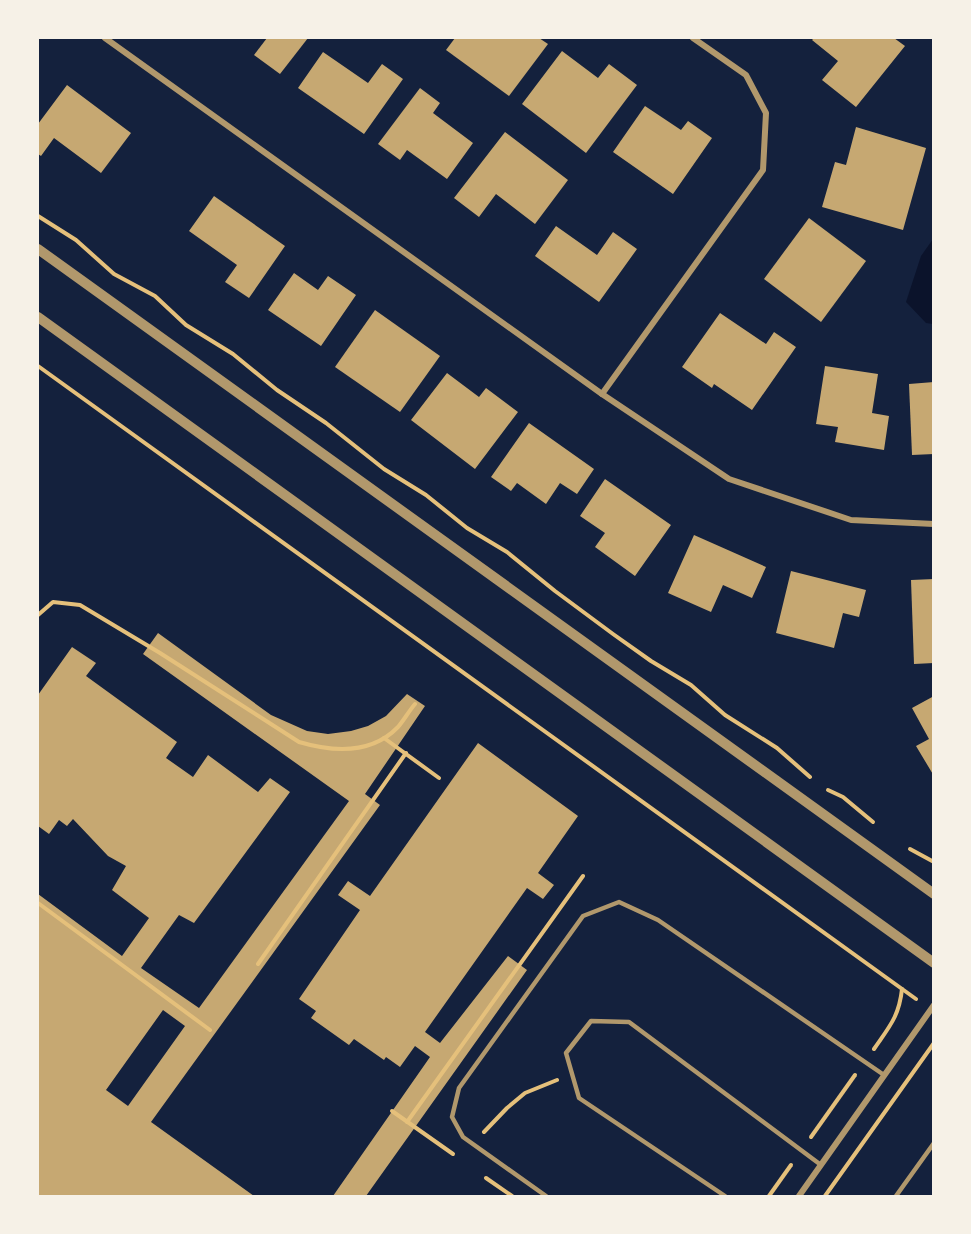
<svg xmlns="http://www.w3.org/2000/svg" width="971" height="1234" viewBox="0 0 971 1234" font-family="Poppins,sans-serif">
  <rect width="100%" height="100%" fill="#14213d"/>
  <path fill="#0b132b" d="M933,239L934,324H933L926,323L906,302L921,256Z"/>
  <g fill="#c6a872" fill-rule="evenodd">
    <path d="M267,38H308L280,74L254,55Z"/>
    <path d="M455,38H539L548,44L509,96L446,50Z"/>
    <path d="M814,38H894L905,46L856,107L822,80L838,61L812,40Z"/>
    <path d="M562,51L598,78L609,64L637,85L586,153L522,104Z"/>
    <path d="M323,52L368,83L382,64L403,79L364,134L298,88Z"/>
    <path d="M67,85L131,133L101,173L54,138L41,156L38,154V124Z"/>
    <path d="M420,88L440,103L433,113L473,143L447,179L407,150L400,160L378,144Z"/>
    <path d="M645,106L681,130L688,121L712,138L673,194L613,152Z"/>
    <path d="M856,127L926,148L903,230L822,207L835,162L846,165Z"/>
    <path d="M505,132L568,180L535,224L496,194L479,217L454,198Z"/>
    <path d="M214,196L285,246L249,298L225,282L237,265L189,231Z"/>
    <path d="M809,218L866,261L821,322L764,279Z"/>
    <path d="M556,226L597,255L613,232L637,249L599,302L535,256Z"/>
    <path d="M294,273L318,290L328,276L356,295L321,346L268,310Z"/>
    <path d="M375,310L440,356L400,412L335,367Z"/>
    <path d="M720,313L766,344L774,332L796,347L752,410L714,384L712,388L682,367Z"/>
    <path d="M825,366L878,374L872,413L889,416L884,450L835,442L838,427L816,424Z"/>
    <path d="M447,373L479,397L486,388L518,412L475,469L411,420Z"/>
    <path d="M934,382V454L912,455L909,384Z"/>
    <path d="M529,423L594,469L577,494L560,483L546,504L517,483L511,491L491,477Z"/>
    <path d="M605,479L671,525L635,576L595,547L605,533L580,516Z"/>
    <path d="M694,535L766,567L752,598L723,585L711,612L668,593Z"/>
    <path d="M791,571L866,590L859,617L843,613L834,648L776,633Z"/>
    <path d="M934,579V663L914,664L911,580Z"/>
    <path d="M158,633L271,715L307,731L328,734L351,731L368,726L386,716L407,694L425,706L365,794L380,805L151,1122L254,1196H38V894L122,956L149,918L112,890L126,866L108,856L73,819L67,826L59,820L49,834L38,826V695L72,647L96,663L86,676L177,742L166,758L193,777L208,755L258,792L270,778L290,792L194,923L179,915L141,968L199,1008L349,801L143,654ZM163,1010L185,1026L128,1106L106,1090Z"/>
    <path d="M934,696V776L916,746L929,739L912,708Z"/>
    <path d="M478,743L578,816L538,873L554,885L543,899L527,888L425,1032L440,1043L508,956L527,970L366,1196H333L430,1057L415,1046L400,1067L386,1057L384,1060L354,1039L349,1045L311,1018L316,1011L299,999L360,910L338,895L348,881L370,896Z"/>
  </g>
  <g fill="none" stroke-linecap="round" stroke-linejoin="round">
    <g stroke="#e5c07b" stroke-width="4">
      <path d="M38,216L76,240L114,274L155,296L186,325L233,354L277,390L326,423L384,469L426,495L467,528L507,552L555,591L613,634L651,661L691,685L725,715L777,748L810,777"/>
      <path d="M38,366L916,999"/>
      <path d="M38,615L53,602L80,605L160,653L299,742C333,752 371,755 398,727C404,720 409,711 415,704"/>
      <path d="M384,738L439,778"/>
      <path d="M828,790L843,797L873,822"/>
      <path d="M910,849L934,862"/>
      <path d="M38,903L210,1030"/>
      <path d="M258,964L406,753"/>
      <path d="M874,1049C889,1027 899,1017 902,989"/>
      <path d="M392,1111L453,1154"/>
      <path d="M407,1122L583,876"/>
      <path d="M484,1132L507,1108L525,1093L557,1080"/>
      <path d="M811,1137L855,1075"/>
      <path d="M486,1178L512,1196"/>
      <path d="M769,1196L791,1165"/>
      <path d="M825,1196L934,1043"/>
    </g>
    <g stroke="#b1986c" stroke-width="4.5">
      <path d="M546,1196L463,1137L452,1117L459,1088L583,916L619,902L658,920L884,1075"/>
      <path d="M725,1196L579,1098L566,1053L591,1021L629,1022L821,1165"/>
      <path d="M896,1196L934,1143"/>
    </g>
    <g stroke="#b1986c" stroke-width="6">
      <path d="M105,38L602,394L729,479L851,520L934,524"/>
      <path d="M602,394L763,170L766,113L746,75L693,38"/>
      <path d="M799,1196L934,1005"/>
    </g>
    <g stroke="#b1986c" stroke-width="10">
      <path d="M38,249L934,894"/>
      <path d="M38,317L934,963"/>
    </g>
  </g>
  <rect width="971" height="1234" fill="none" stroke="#f6f1e7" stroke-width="78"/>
</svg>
